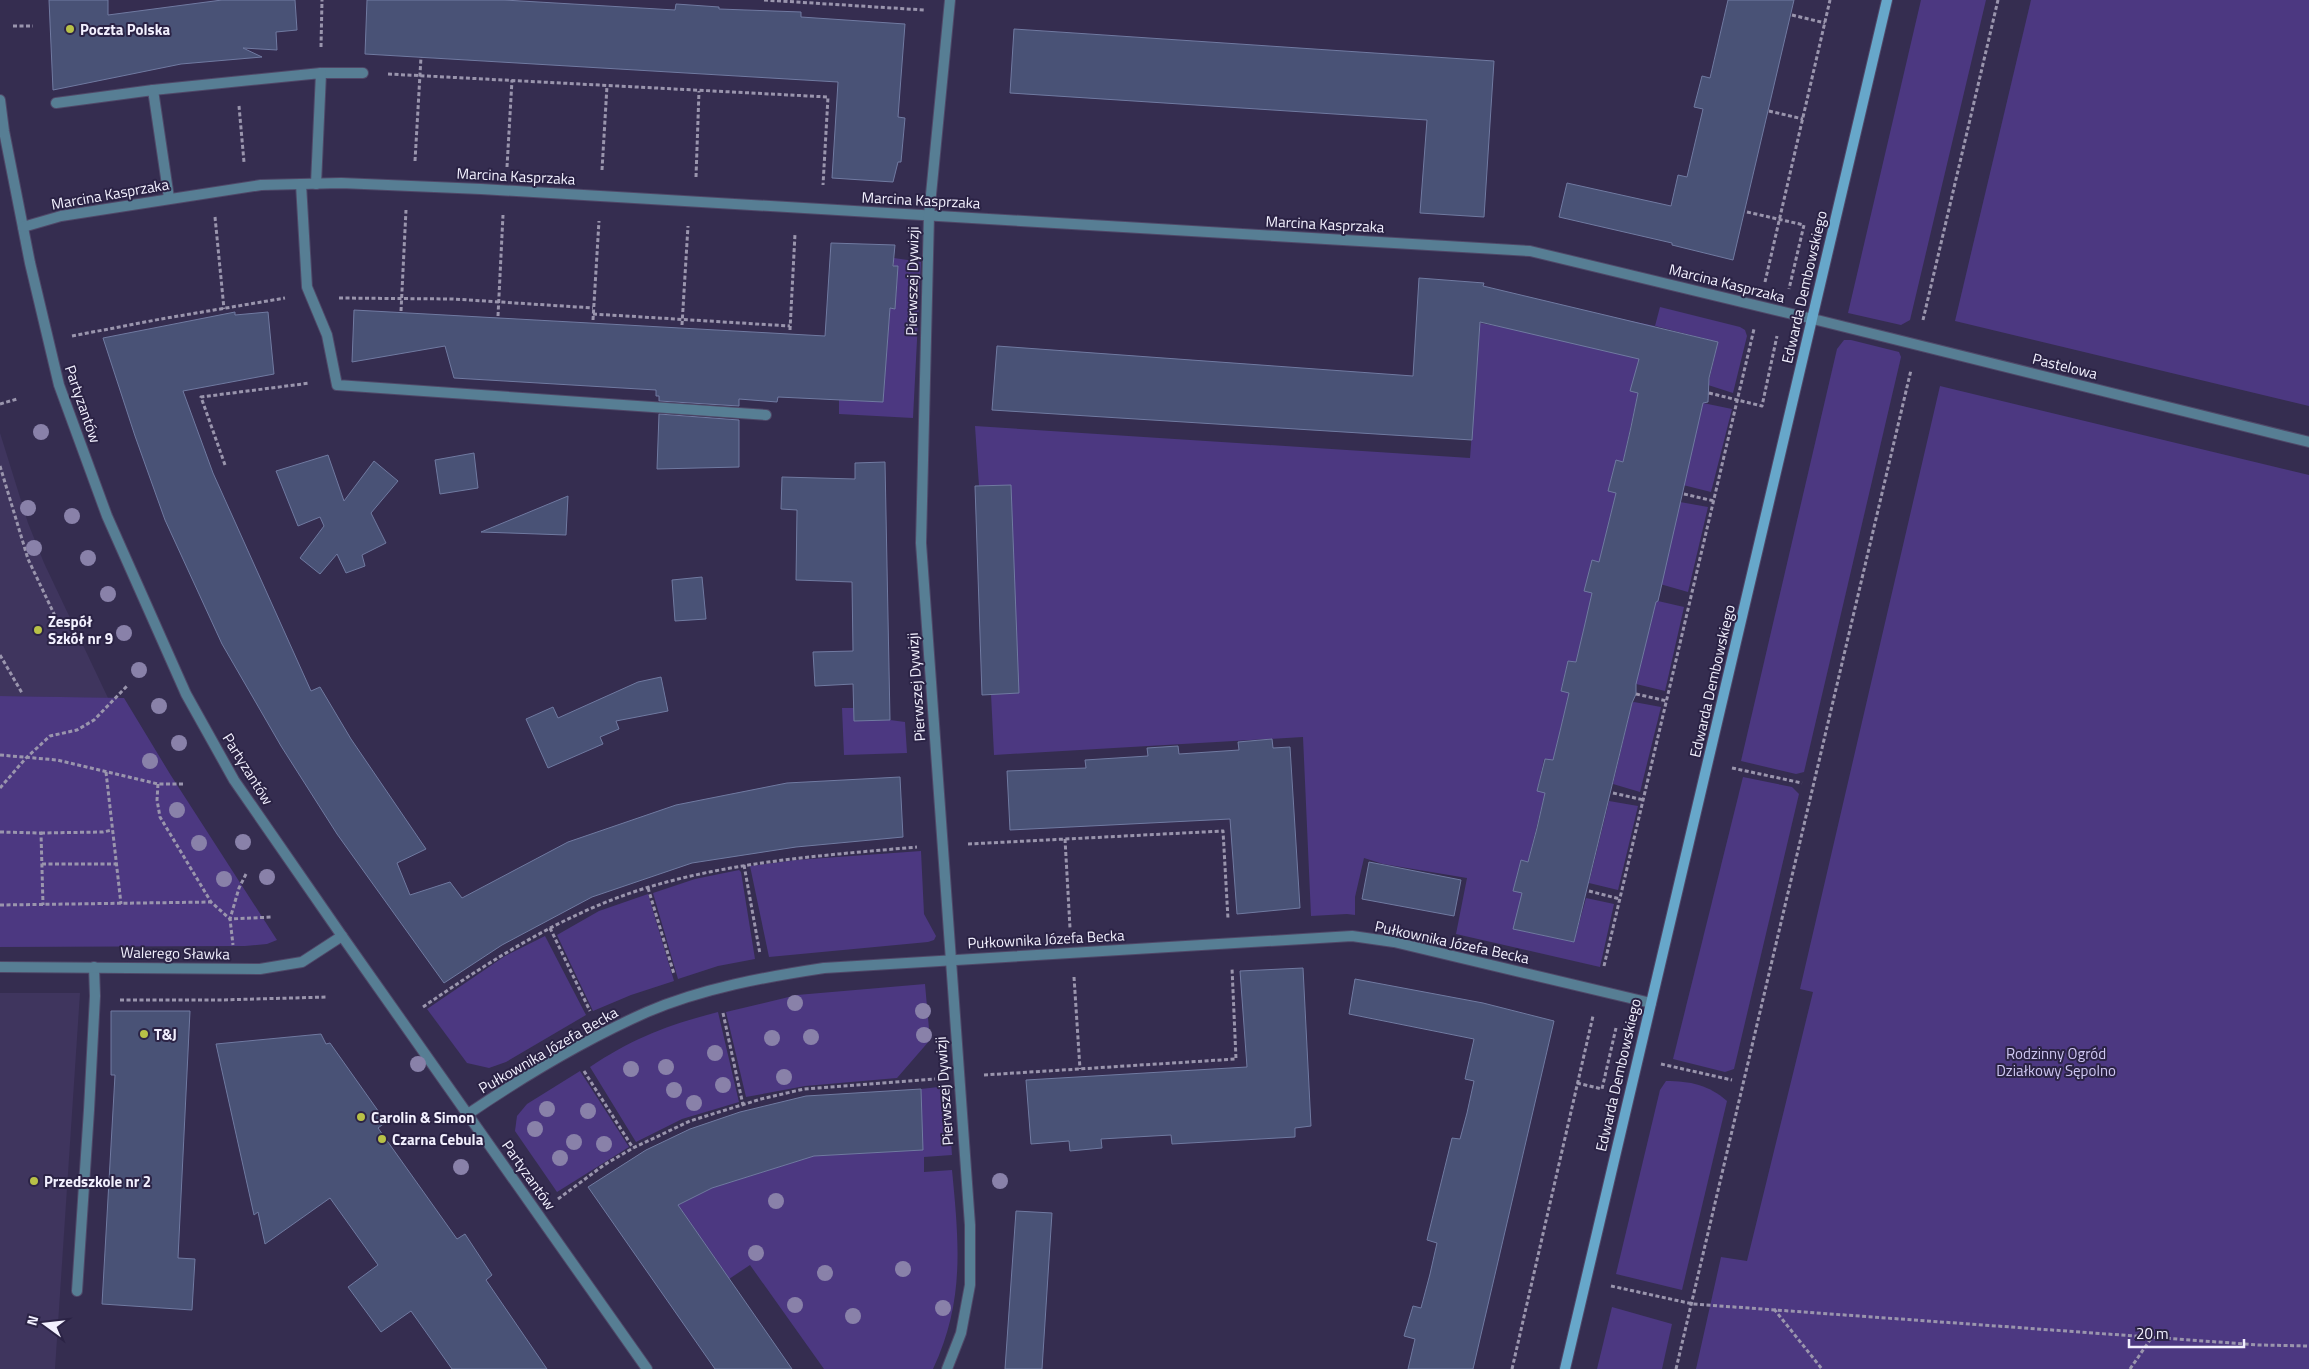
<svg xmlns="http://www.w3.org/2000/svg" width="2309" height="1369" viewBox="0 0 2309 1369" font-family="'Titillium Web',sans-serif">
  <rect width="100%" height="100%" fill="#352d50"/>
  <g fill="#3f355e">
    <path d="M0,433L28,523L44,563L108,698L0,696Z"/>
    <path d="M0,993H80L55,1369H0Z"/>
  </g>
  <g fill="#4c3881">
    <path d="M1921,0H1986L1910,320L1901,325L1848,313Z"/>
    <path d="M2031,0H2309V406L1955,321Z"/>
    <path d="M894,258L921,262L913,418L839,414V400L883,401L890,308L895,309L898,267L894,266Z"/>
    <path d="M1660,307L1740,327L1745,330L1747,336L1733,393L1708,385L1718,342L1655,326L1646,363L1631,391L1638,393L1623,462L1616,461L1608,491L1616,493L1576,662L1568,661L1561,690L1569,693L1553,760L1544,759L1537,791L1545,793L1528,862L1521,860L1513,891L1522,893L1514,929L1574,942L1586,898L1614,904L1600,967L1456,934L1467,878L1383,864L1364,858L1355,897V915L1347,914L1311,916L1303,737L994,755L991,694L1011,485L979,486L975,426L1470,458L1480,323L1517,330L1611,317L1655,326Z"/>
    <path d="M1844,340H1851L1899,352L1901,357L1804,772L1796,774L1741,761L1837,349Z"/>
    <path d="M1940,386L2309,475V1369H1696L1721,1257L1747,1261L1813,992L1800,989Z"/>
    <path d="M1703,403L1732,409L1711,492L1683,485Z"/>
    <path d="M1680,502L1708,507L1688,592L1660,584Z"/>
    <path d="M1658,601L1684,607L1665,691L1636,684L1656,602Z"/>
    <path d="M0,696L124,698L170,774L277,940L267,944L245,946L0,947Z"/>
    <path d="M1634,702L1661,707L1640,792L1613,784L1632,703Z"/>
    <path d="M842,708H854V721L890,720L905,722L907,753L844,755Z"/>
    <path d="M1743,777L1792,787L1799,794L1734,1069L1725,1072L1673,1059Z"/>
    <path d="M1609,801L1638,806L1618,890L1589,883Z"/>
    <path d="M921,851L924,914L936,936L934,940L928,942L769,957L750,866L796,860Z"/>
    <path d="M739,870L741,872L755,959L718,966L678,979L653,893L695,879Z"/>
    <path d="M648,894L674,981L631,995L593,1011L557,935L599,911Z"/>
    <path d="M545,936L586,1015L506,1062L489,1068L467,1063L427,1009L505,956Z"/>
    <path d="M925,984L930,1040L897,1078L805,1086L746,1097L726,1012L797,995Z"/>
    <path d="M718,1012L739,1102L682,1119L636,1142L590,1067C633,1038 668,1025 718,1012Z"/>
    <path d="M580,1071L629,1147L557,1192L515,1131L517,1116L527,1104Z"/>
    <path d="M1666,1081C1690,1081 1709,1085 1727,1101L1682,1290L1616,1274L1660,1090Z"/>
    <path d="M947,1086L952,1155L924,1157V1172L952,1170C959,1243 965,1301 933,1369H824L750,1265L729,1279L678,1205L712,1188L814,1156L922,1150L921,1089Z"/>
    <path d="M1612,1307L1672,1324L1662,1369H1597Z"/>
  </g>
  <g fill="#495276" stroke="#707aa1">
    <path d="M49,0H108V15L222,0H295L297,30L276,32L277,50L243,48L262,57L181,64L53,90Z"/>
    <path d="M367,0H504L675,10L676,4L719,7V9L801,12V17L905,24L898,117L905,118L901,162H898L893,182L832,178L838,82L365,54Z"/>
    <path d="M1728,0H1794L1733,260L1672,245V243L1559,217L1567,183L1671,206L1678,175L1687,177L1703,109L1694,107L1702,76L1710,78Z"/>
    <path d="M1014,29L1494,61L1484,217L1420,213L1427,120L1010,93Z"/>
    <path d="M831,243L895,245L893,266H898L895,309L890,308L883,402L778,397L777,402L739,399V406L659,401V396H656V390L454,378L445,346L352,362L354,310L825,336Z"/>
    <path d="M1419,278L1484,283L1483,286L1718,342L1709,378L1708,402L1703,403L1658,601L1656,602L1636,684V694L1632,703L1574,942L1513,929L1522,893L1513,891L1521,860L1528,862L1537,828L1545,793L1537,791L1545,759L1553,760L1561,727L1569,693L1561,691L1568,661L1576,662L1584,628L1592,593L1584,591L1592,560L1599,562L1616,493L1608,491L1616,460L1623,462L1631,427L1638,393L1630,391L1639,359L1480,322L1472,440L992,410L997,346L1413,376Z"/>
    <path d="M235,312V315L268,312L274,374L183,391L213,473L311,691L320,687L351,739L426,849L397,863L410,895L450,882L462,898L568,842L676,805L787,783L900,777L903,837L796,847L692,863L592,897L502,945L444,983L337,834L281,746L222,644L165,520L135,436L103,338Z"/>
    <path d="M659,414L739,420V467L657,469Z"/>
    <path d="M474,453L478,488L440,494L435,460Z"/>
    <path d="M328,455L344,501L374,461L398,481L371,513L386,543L362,555L365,566L346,573L337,554L320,574L300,558L324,526L320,517L298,526L276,471Z"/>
    <path d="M885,462L890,720L854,721L853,684L815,686L813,652L853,651L852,582L796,580L797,510L781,509L782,477L855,479V463Z"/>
    <path d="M1011,485L1019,693L982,695L975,486Z"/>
    <path d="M568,496L566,535L481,532Z"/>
    <path d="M702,577L706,619L675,621L672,580Z"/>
    <path d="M661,677L668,711L616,721L619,729L600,737L603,744L548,768L526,719L553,707L558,718L638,682Z"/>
    <path d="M1272,739L1273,748L1290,747L1300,908L1237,914L1230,819L1010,830L1007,771L1086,768L1085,760L1148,756L1147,748L1178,746L1179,754L1239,750L1238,742Z"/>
    <path d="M1369,862L1461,880L1454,916L1362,899Z"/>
    <path d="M1303,968L1311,1126L1295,1128V1137L1172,1144L1171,1135L1135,1137L1101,1139L1102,1148L1070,1151L1069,1141L1031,1144L1026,1080L1247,1067L1240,971Z"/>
    <path d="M1355,979L1483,1003L1554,1021L1473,1369H1408L1415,1339L1404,1336L1413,1306L1421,1308L1430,1274L1437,1243L1427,1240L1452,1138L1460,1139L1467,1113L1474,1081L1465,1079L1474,1039L1349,1014Z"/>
    <path d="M111,1011H190L178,1258L195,1259L192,1310L102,1304L115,1075H111Z"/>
    <path d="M321,1034L326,1044L330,1043L386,1122L378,1128L457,1239L465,1234L492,1275L486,1280L547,1369H452L411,1311L381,1332L348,1287L378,1265L330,1198L265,1244L258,1212L254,1215L216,1044Z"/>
    <path d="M921,1089L923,1150L814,1156L712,1188L678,1205L792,1369H715L588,1187L646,1150L690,1129L740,1112L806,1096Z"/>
    <path d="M1016,1211L1052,1213L1042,1369H1005Z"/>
  </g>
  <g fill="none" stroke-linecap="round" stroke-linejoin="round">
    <defs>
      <g id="lane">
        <path d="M321,73H363"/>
        <path d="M153,90L321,73L316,184"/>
        <path d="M56,103L153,90L169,198"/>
        <path d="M301,184L307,287L327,335L337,385L766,415"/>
        <path d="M1813,319L2309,442"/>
        <path d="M77,1291L89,1110L95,996L94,967"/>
      </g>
      <g id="street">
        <path d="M0,100L4,131L30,263L59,385L107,516L186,694L234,780L342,936L647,1369"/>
        <path d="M23,227L61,216L261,185L341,183L481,189L1530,251L1813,319"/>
        <path d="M0,967L260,969L302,962L342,936"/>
        <path d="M468,1114C524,1076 584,1040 647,1012C703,988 765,977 824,968L1352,936L1394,942L1651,1003"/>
        <path d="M947,1369L961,1333L970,1285V1225L921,543L929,215L950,0"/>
      </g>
      <path id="secondary" d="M1565,1369L1887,0"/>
    </defs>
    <use href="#lane" stroke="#4f4868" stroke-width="12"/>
    <use href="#street" stroke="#4f4868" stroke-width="12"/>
    <use href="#secondary" stroke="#4f4868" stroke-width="12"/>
    <g stroke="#9a95ad" stroke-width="3" stroke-dasharray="4 2.5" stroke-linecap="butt">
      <path d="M764,0L924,10"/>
      <path d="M1792,15L1825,23"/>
      <path d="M13,26H33"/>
      <path d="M321,47L322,0"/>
      <path d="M388,74L828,97L823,185"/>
      <path d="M239,106L244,162"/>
      <path d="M1769,111L1803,119"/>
      <path d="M415,161L421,57"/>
      <path d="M507,167L512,80"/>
      <path d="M602,170L607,86"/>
      <path d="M696,177L699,91"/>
      <path d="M1747,212L1804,225L1789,289"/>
      <path d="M215,217L224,309"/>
      <path d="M1765,282L1830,0"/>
      <path d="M339,298L453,299L593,308"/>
      <path d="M401,311L406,210"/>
      <path d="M593,314L790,326"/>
      <path d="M498,316L503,215"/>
      <path d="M593,320L599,221"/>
      <path d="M1923,320L1998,0"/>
      <path d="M682,325L688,226"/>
      <path d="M790,330L795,234"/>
      <path d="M72,336L161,319L285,298"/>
      <path d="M1709,393L1762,406L1777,336"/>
      <path d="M0,404L17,399"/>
      <path d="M225,465L201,397L310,383"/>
      <path d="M0,466L28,559L55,616"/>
      <path d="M1684,494L1714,501"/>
      <path d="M0,655L22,693"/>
      <path d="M1636,694L1667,701"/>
      <path d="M0,755L57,760L158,784H185"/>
      <path d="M1732,768L1802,783"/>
      <path d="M106,772L121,904"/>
      <path d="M158,784L157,800L160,817L211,902L230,919L233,945"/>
      <path d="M0,788L26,758L50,736L77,730L94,720L128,685"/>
      <path d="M1613,793L1644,800"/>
      <path d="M0,832L41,833L43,905"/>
      <path d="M41,833L103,832L112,830"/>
      <path d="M1065,839L1070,928"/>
      <path d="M968,844L1223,831L1228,919"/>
      <path d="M42,864H116"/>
      <path d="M744,865L760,954"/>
      <path d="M246,874L239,888L230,919L273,917"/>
      <path d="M648,888L674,974"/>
      <path d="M1589,891L1620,899"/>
      <path d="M0,905L211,902"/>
      <path d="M550,928L590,1011"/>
      <path d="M1604,966L1754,329"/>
      <path d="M1074,977L1080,1069"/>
      <path d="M120,1000H220L327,997"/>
      <path d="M423,1007C493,959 566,912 649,887C736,861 827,855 917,847"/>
      <path d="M723,1013L743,1105"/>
      <path d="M1661,1064L1732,1080"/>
      <path d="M584,1071L633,1148"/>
      <path d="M984,1075L1236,1059L1232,968"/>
      <path d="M1577,1083L1602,1089L1616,1028"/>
      <path d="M558,1199L604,1165L633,1148L690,1121L761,1099L804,1089L935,1079"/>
      <path d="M1611,1286L1693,1304L2259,1345L2309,1346"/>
      <path d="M1774,1309L1822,1369"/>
      <path d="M1512,1369L1593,1016"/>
      <path d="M1676,1369L1911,370"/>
      <path d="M2130,1369L2152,1337"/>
    </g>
    <use href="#lane" stroke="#577e94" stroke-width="10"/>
    <use href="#street" stroke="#577e94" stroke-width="10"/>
    <use href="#secondary" stroke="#67a7ca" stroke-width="10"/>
  </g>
  <g fill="#8981a9">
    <circle cx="41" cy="432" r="8"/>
    <circle cx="28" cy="508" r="8"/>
    <circle cx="72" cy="516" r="8"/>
    <circle cx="34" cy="548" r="8"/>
    <circle cx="88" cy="558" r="8"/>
    <circle cx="108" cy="594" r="8"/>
    <circle cx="124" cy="633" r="8"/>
    <circle cx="139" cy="670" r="8"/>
    <circle cx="159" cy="706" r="8"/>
    <circle cx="179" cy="743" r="8"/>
    <circle cx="150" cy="761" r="8"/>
    <circle cx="177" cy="810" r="8"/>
    <circle cx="243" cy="842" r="8"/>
    <circle cx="199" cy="843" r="8"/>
    <circle cx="267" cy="877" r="8"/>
    <circle cx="224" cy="879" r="8"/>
    <circle cx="795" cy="1003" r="8"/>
    <circle cx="923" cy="1011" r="8"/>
    <circle cx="924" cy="1035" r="8"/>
    <circle cx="811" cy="1037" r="8"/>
    <circle cx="772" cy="1038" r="8"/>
    <circle cx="715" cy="1053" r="8"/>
    <circle cx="418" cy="1064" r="8"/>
    <circle cx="666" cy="1067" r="8"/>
    <circle cx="631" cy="1069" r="8"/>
    <circle cx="784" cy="1077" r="8"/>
    <circle cx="723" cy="1085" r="8"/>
    <circle cx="674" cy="1090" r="8"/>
    <circle cx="694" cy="1103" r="8"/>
    <circle cx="547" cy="1109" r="8"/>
    <circle cx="588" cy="1111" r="8"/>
    <circle cx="535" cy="1129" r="8"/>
    <circle cx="574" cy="1142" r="8"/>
    <circle cx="604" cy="1144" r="8"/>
    <circle cx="560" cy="1158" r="8"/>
    <circle cx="461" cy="1167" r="8"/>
    <circle cx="1000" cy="1181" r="8"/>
    <circle cx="776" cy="1201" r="8"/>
    <circle cx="756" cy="1253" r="8"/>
    <circle cx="903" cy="1269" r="8"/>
    <circle cx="825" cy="1273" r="8"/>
    <circle cx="795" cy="1305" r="8"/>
    <circle cx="943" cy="1308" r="8"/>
    <circle cx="853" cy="1316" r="8"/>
  </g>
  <g fill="#b8c147" stroke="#2b2345" stroke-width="2">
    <circle cx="70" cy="29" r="5"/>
    <circle cx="38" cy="630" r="5"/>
    <circle cx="144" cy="1034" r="5"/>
    <circle cx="361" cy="1117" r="5"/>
    <circle cx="382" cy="1139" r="5"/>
    <circle cx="34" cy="1181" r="5"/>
  </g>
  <g text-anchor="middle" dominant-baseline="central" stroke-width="4" stroke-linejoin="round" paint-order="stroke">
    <g font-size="15" font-weight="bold" fill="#f2f0fe" stroke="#2b2345" text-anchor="start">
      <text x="80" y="29">Poczta Polska</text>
      <text x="48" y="621">Zespół<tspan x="48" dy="17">Szkół nr 9</tspan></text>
      <text x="154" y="1034">T&amp;J</text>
      <text x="371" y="1117">Carolin &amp; Simon</text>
      <text x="392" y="1139">Czarna Cebula</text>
      <text x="44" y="1181">Przedszkole nr 2</text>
    </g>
    <g font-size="15" fill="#f2f0fe" stroke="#2b2345">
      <text transform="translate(516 176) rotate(3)">Marcina Kasprzaka</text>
      <text transform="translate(110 194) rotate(-10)">Marcina Kasprzaka</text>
      <text transform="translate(921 200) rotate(3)">Marcina Kasprzaka</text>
      <text transform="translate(1325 224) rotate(3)">Marcina Kasprzaka</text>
      <text transform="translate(912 281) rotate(-89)">Pierwszej Dywizji</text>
      <text transform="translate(1727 283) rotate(14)">Marcina Kasprzaka</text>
      <text transform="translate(1804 287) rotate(-77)">Edwarda Dembowskiego</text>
      <text transform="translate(2065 366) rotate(14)">Pastelowa</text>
      <text transform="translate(83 404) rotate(71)">Partyzantów</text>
      <text transform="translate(1712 681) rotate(-77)">Edwarda Dembowskiego</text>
      <text transform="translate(916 687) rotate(-94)">Pierwszej Dywizji</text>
      <text transform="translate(248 769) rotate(58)">Partyzantów</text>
      <text transform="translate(1046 939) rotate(-3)">Pułkownika Józefa Becka</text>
      <text transform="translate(1452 942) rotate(12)">Pułkownika Józefa Becka</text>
      <text transform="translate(175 953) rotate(1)">Walerego Sławka</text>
      <text transform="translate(548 1050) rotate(-30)">Pułkownika Józefa Becka</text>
      <text transform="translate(1618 1075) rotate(-77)">Edwarda Dembowskiego</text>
      <text transform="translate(944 1091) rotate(-94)">Pierwszej Dywizji</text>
      <text transform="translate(529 1175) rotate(55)">Partyzantów</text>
    </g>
    <g font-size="15" fill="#cec6f1" stroke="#2b2345">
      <text x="2056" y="1053">Rodzinny Ogród<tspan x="2056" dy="17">Działkowy Sępolno</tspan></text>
    </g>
  </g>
  <g transform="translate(45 1324) rotate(285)" stroke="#2b2345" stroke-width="4" paint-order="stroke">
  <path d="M0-4L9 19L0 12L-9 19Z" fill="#f2f0fe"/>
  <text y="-8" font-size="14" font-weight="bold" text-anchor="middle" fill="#f2f0fe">N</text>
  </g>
  <path d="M2129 1339v8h115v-8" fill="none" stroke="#f2f0fe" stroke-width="2.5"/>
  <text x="2136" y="1339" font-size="15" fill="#f2f0fe" stroke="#2b2345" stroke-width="4" paint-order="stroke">20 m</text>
</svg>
